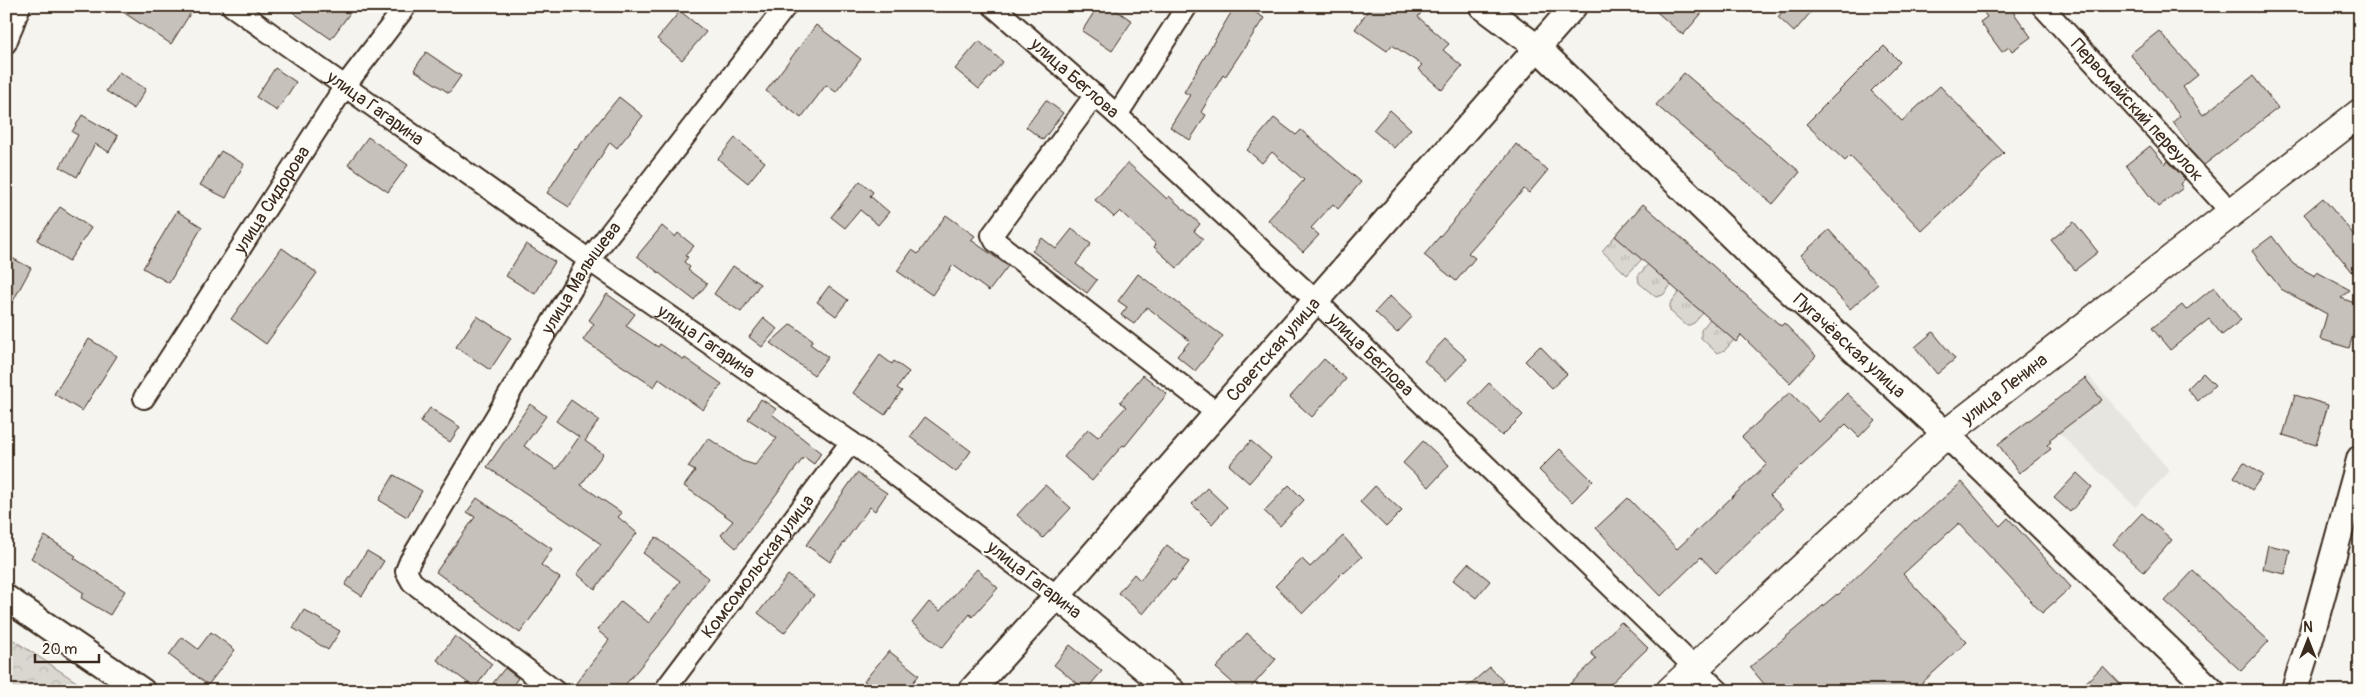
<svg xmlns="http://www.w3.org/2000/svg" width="2366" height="697" viewBox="0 0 2366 697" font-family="Pangolin,sans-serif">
  <defs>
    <pattern id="grass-tufts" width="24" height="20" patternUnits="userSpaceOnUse" patternTransform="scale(1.25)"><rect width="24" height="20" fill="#dad6d0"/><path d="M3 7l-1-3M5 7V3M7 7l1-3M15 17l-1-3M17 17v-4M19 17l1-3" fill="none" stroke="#bcb8b2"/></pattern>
    <pattern id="park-crowns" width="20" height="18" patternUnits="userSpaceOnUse" patternTransform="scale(1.25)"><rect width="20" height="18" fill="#dad6d0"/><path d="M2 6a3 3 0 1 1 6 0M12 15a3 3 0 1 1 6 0" fill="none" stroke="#bcb8b2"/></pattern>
  </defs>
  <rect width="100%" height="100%" fill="#f5f4ee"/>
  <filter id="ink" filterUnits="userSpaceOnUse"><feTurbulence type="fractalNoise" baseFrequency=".02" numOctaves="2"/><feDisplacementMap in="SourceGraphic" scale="10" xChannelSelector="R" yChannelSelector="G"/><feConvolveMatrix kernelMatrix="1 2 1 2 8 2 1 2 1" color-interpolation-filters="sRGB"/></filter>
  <g filter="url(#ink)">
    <path fill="#e7e5df" d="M2088,375L2170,471L2135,507L2039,413Z"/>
    <g fill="url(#grass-tufts)" stroke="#8a8077">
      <path d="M1615,236L1642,259L1627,275L1602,251Z"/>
      <path d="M1648,264L1671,285L1663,295L1656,297L1639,283L1638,276Z"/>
      <path d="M1679,292L1703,313L1694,323L1687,326L1670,311V304Z"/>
      <path d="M1710,319L1734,340L1725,350L1717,353L1701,338V330Z"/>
    </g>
    <path fill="url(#park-crowns)" stroke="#8a8077" d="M6,635L90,691H6Z"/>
    <g fill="#c7c1bb" stroke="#3b2a1e">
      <path d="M114,6H195L171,44Z"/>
      <path d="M284,6H355L331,39Z"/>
      <path d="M1098,6H1110L1132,21L1112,51L1082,31Z"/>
      <path d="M1235,6H1245L1264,18L1225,77L1223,75L1201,112L1206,115L1190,140L1170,127L1190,95L1184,92Z"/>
      <path d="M1371,6H1426L1418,17L1449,44L1443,50L1462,66L1442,90L1418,69L1422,65L1392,45L1387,51L1355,29Z"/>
      <path d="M1650,6H1708L1683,35Z"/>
      <path d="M1787,6H1816L1794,32L1778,17Z"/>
      <path d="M1979,6H2009L2031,37L2012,51L2009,47L2002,52L1980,22L1987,17Z"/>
      <path d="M680,11L706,32L682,60L657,39Z"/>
      <path d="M816,25L861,59L836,92L826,85L801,118L766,91Z"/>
      <path d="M2159,31L2198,75L2183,87L2203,115L2253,76L2278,108L2204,165L2187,147L2189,145L2173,122L2180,116L2130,54Z"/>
      <path d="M979,41L1003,62L979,89L955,69Z"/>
      <path d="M1884,46L1900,62L1871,91L1902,121L1940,86L2004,153L1922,231L1850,156L1845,161L1806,124Z"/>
      <path d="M426,52L461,76L449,93L414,70Z"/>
      <path d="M275,68L296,82L277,111L256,97Z"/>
      <path d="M119,72L146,89L134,109L106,91Z"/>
      <path d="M1684,73L1800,172L1773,204L1656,105Z"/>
      <path d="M619,97L643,116L617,148L610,142L569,207L547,193L575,149L576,150Z"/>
      <path d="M1046,100L1063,113L1043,140L1026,127Z"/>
      <path d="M1390,110L1411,129L1394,148L1373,130Z"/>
      <path d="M82,115L118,136L109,152L95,144L77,177L60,167L78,135L72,132Z"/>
      <path d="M1274,118L1296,135L1301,130L1361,182L1338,209L1333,204L1311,228L1319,235L1303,252L1268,220L1304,180L1272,152L1262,163L1247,150Z"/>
      <path d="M368,137L408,165L388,192L348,164Z"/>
      <path d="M735,138L765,162L748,183L718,159Z"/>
      <path d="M1516,144L1548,170L1529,193L1524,189L1468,253L1475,258L1456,281L1424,255L1498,168Z"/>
      <path d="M2150,146L2165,164L2168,161L2185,179L2180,184L2183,188L2158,207L2126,165Z"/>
      <path d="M221,151L244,164L226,198L200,185Z"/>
      <path d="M1128,163L1167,199L1169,196L1200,224L1194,231L1203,239L1177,268L1154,247L1156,244L1120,211L1114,217L1095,200Z"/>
      <path d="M860,181L873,192L870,196L889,212L878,225L860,210L845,228L831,217Z"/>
      <path d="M2323,198L2360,242V281L2304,214Z"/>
      <path d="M1643,204L1781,326L1784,323L1816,356L1790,383L1741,335L1736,342L1615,236Z"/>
      <path d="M60,207L91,228L69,261L37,240Z"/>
      <path d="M177,211L202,227L169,283L143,268Z"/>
      <path d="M946,215L975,236L971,240L1008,266L989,291L953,265L932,295L897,271L912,250L918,254Z"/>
      <path d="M2074,222L2098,252L2075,270L2051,240Z"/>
      <path d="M662,226L675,237L678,233L694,246L685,256L688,257L684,262L690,267L688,270L707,284L694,300L637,256Z"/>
      <path d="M1072,229L1091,244L1076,264L1097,280L1087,293L1032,251L1042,238L1056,249Z"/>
      <path d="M1829,230L1878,284L1850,309L1801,255Z"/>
      <path d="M2272,236L2293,264L2315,276L2317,272L2350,290L2341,298L2360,305V313L2349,348L2320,339L2327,314L2281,289L2252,251Z"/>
      <path d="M526,244L555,262L535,294L506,276Z"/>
      <path d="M282,248L317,273L266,344L231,319Z"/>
      <path d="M6,255L31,268L6,314Z"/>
      <path d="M733,266L760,284L741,312L714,294Z"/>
      <path d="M1138,274L1223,336L1195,371L1177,356L1190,341L1147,307L1134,324L1121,315L1127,307L1118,301Z"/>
      <path d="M829,286L848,300L836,316L817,302Z"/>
      <path d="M2214,287L2241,320L2222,335L2209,319L2170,350L2152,328L2182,305L2186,310Z"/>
      <path d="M607,294L635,314L626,326L658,347L660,344L684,360L685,358L722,384L703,410L659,379L654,387L583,340L594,324L589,320Z"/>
      <path d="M1390,296L1412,317L1397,333L1375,312Z"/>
      <path d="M477,316L511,338L490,370L456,347Z"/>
      <path d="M764,318L777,329L762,347L749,337Z"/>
      <path d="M791,324L813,340L810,344L828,357L814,375L770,343Z"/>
      <path d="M1933,332L1955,359L1937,374L1915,347Z"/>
      <path d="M89,339L117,356L82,411L54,394Z"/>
      <path d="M1445,339L1467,359L1446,381L1424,361Z"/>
      <path d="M1540,346L1567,374L1552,388L1525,361Z"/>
      <path d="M880,355L892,364L894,361L909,372L897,388L902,391L885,415L853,393Z"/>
      <path d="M1324,359L1346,379L1312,417L1290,397Z"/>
      <path d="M2203,373L2215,385L2198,401L2187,389Z"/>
      <path d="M1143,375L1167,394L1125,446L1123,445L1092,481L1064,457L1088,429L1098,437L1126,407L1120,402Z"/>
      <path d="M2085,378L2102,400L2049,440L2051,442L2047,445L2051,449L2019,473L1998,444Z"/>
      <path d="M1489,383L1523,415L1502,436L1469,404Z"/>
      <path d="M1790,392L1819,422L1847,393L1875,420L1859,437L1846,424L1770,495L1783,509L1716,573L1701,557L1661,596L1596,528L1628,498L1677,549L1767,464L1742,437Z"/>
      <path d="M2295,395L2328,405L2316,445L2283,435Z"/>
      <path d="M761,399L776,409L772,414L821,453L814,464L804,457L736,548L721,535L733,521L684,486L695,471L688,467L708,438L742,461L755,465L777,438L748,419Z"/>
      <path d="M571,400L599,420L585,441L603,454L581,485L622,513L618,517L637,533L595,589L577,574L601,544L487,467L530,404L546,416L524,446L557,469L579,437L556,421Z"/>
      <path d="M430,408L460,427L450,442L420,422Z"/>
      <path d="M925,417L971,451L956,472L910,437Z"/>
      <path d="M1251,441L1271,458L1249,483L1229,465Z"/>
      <path d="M1423,441L1449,465L1429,487L1403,463Z"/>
      <path d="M1560,449L1593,481L1572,502L1539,470Z"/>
      <path d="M2244,462L2263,475L2252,490L2234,477Z"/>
      <path d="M857,473L887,493L875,511L870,507L830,562L806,545Z"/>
      <path d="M2077,473L2092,487L2070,512L2054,498Z"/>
      <path d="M394,475L422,491L407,517L379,500Z"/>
      <path d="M1962,482L2000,526L2008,518L2071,587L2042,613L1959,523L1903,574L1967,642L1913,691H1770L1750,667L1837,594L1838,595L1914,521L1916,522Z"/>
      <path d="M1045,485L1071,508L1043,538L1017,515Z"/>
      <path d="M1289,485L1304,500L1280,526L1264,511Z"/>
      <path d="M1375,486L1402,511L1386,527L1360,502Z"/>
      <path d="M1207,488L1227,507L1212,524L1192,504Z"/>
      <path d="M477,498L552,549L541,565L560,578L520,633L436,572L475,517L467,512Z"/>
      <path d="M2142,513L2172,540L2144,572L2113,544Z"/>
      <path d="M45,536L76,556L74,558L125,591L110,615L81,598L84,593L31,558Z"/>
      <path d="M1343,536L1362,557L1344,573L1343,572L1303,613L1275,586L1302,559L1310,567Z"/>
      <path d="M656,537L709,578L666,636L620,691H587L576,683L609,640L597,630L621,601L649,623L680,581L643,553Z"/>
      <path d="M1167,545L1189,562L1174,581L1172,579L1143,614L1118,593L1134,574L1140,580Z"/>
      <path d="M2268,545L2290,550L2285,574L2263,569Z"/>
      <path d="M367,551L384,561L362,596L345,585Z"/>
      <path d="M1468,563L1490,581L1476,598L1453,580Z"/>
      <path d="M977,569L998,588L972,617L970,614L942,648L912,623L929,602L940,611Z"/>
      <path d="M2193,571L2269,641L2241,671L2165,601Z"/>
      <path d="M788,575L814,595L784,633L758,613Z"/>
      <path d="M304,610L340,631L328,650L293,628Z"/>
      <path d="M1621,622L1648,648L1603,691H1563L1596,659L1591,653Z"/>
      <path d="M211,632L235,650L208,685L169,655L182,637L198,649Z"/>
      <path d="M1247,633L1276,659L1248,691H1242L1216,668Z"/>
      <path d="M455,636L492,664L475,688L437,660Z"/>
      <path d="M1070,645L1102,671L1086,690L1054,665Z"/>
      <path d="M889,651L919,675L906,691H876L864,681Z"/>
      <path d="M2103,666L2127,691H2077Z"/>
      <path d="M1490,667L1503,681L1492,691H1462Z"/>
      <path d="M505,668L518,678L509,691H504L493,683Z"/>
    </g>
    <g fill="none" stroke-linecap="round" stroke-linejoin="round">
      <defs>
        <g id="minor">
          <path id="s1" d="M232,6L589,260L851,442L1057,596"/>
          <path id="s2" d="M993,6L1117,115L1315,300L1719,691"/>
          <path id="s3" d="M2042,6L2232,213"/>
          <path d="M6,43L20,6"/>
          <path d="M1095,95L992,235L995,241L1217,413"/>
          <path d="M1117,115L1187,6"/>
          <path id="s4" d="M144,398L345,86L406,6"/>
          <path id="s5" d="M555,691L412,582L406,571L410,561L589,260L786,6"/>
          <path id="s6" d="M664,691L851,442"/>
        </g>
        <g id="tertiary">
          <path id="s7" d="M1482,6L1538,48L1757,261L1946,434L2212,691"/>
          <path d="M1057,596L1172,691"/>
          <path d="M6,598L142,691"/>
          <path id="s8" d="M971,691L1057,596L1574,6"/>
          <path d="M2294,691L2310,640L2360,458"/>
        </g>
        <g id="secondary">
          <path id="s9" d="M1670,691L1946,434L2360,113"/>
        </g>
      </defs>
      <use href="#minor" stroke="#3b2a1e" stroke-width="24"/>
      <use href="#tertiary" stroke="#3b2a1e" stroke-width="29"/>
      <use href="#secondary" stroke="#3b2a1e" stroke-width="31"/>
      <use href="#minor" stroke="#fdfcf7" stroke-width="20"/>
      <use href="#tertiary" stroke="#fdfcf7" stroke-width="25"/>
      <use href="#secondary" stroke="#fdfcf7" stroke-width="28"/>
    </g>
  </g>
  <g text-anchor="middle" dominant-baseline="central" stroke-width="5" stroke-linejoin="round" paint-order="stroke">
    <g font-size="18" fill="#3b2a1e" stroke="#fdfcf7">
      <text stroke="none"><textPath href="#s2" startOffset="109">улица Беглова</textPath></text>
      <text stroke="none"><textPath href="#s1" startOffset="176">улица Гагарина</textPath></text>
      <text stroke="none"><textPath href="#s3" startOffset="141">Первомайский переулок</textPath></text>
      <text stroke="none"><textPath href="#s4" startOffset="236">улица Сидорова</textPath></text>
      <text stroke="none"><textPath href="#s5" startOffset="534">улица Малышева</textPath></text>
      <text stroke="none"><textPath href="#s1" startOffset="581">улица Гагарина</textPath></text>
      <text stroke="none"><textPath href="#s7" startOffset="501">Пугачёвская улица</textPath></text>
      <text stroke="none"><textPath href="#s8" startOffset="456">Советская улица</textPath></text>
      <text stroke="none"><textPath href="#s2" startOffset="514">улица Беглова</textPath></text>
      <text stroke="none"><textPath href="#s9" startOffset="451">улица Ленина</textPath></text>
      <text stroke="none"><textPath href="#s6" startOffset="156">Комсомольская улица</textPath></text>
      <text transform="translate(1034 580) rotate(38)">улица Гагарина</text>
    </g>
  </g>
  <rect width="2366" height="697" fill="none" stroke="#fdfcf7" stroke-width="25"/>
  <rect x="12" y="12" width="2341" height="672" fill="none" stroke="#3b2a1e" stroke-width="2" filter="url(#ink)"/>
  <g transform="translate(2308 640)" stroke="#fdfcf7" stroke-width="4" paint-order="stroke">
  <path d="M0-4L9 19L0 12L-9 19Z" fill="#3b2a1e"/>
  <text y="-8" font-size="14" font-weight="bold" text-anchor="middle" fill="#3b2a1e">N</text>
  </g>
  <path d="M35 654v8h64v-8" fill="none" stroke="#3b2a1e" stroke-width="2.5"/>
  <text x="42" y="654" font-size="15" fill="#3b2a1e" stroke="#fdfcf7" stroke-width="4" paint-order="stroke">20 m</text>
</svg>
